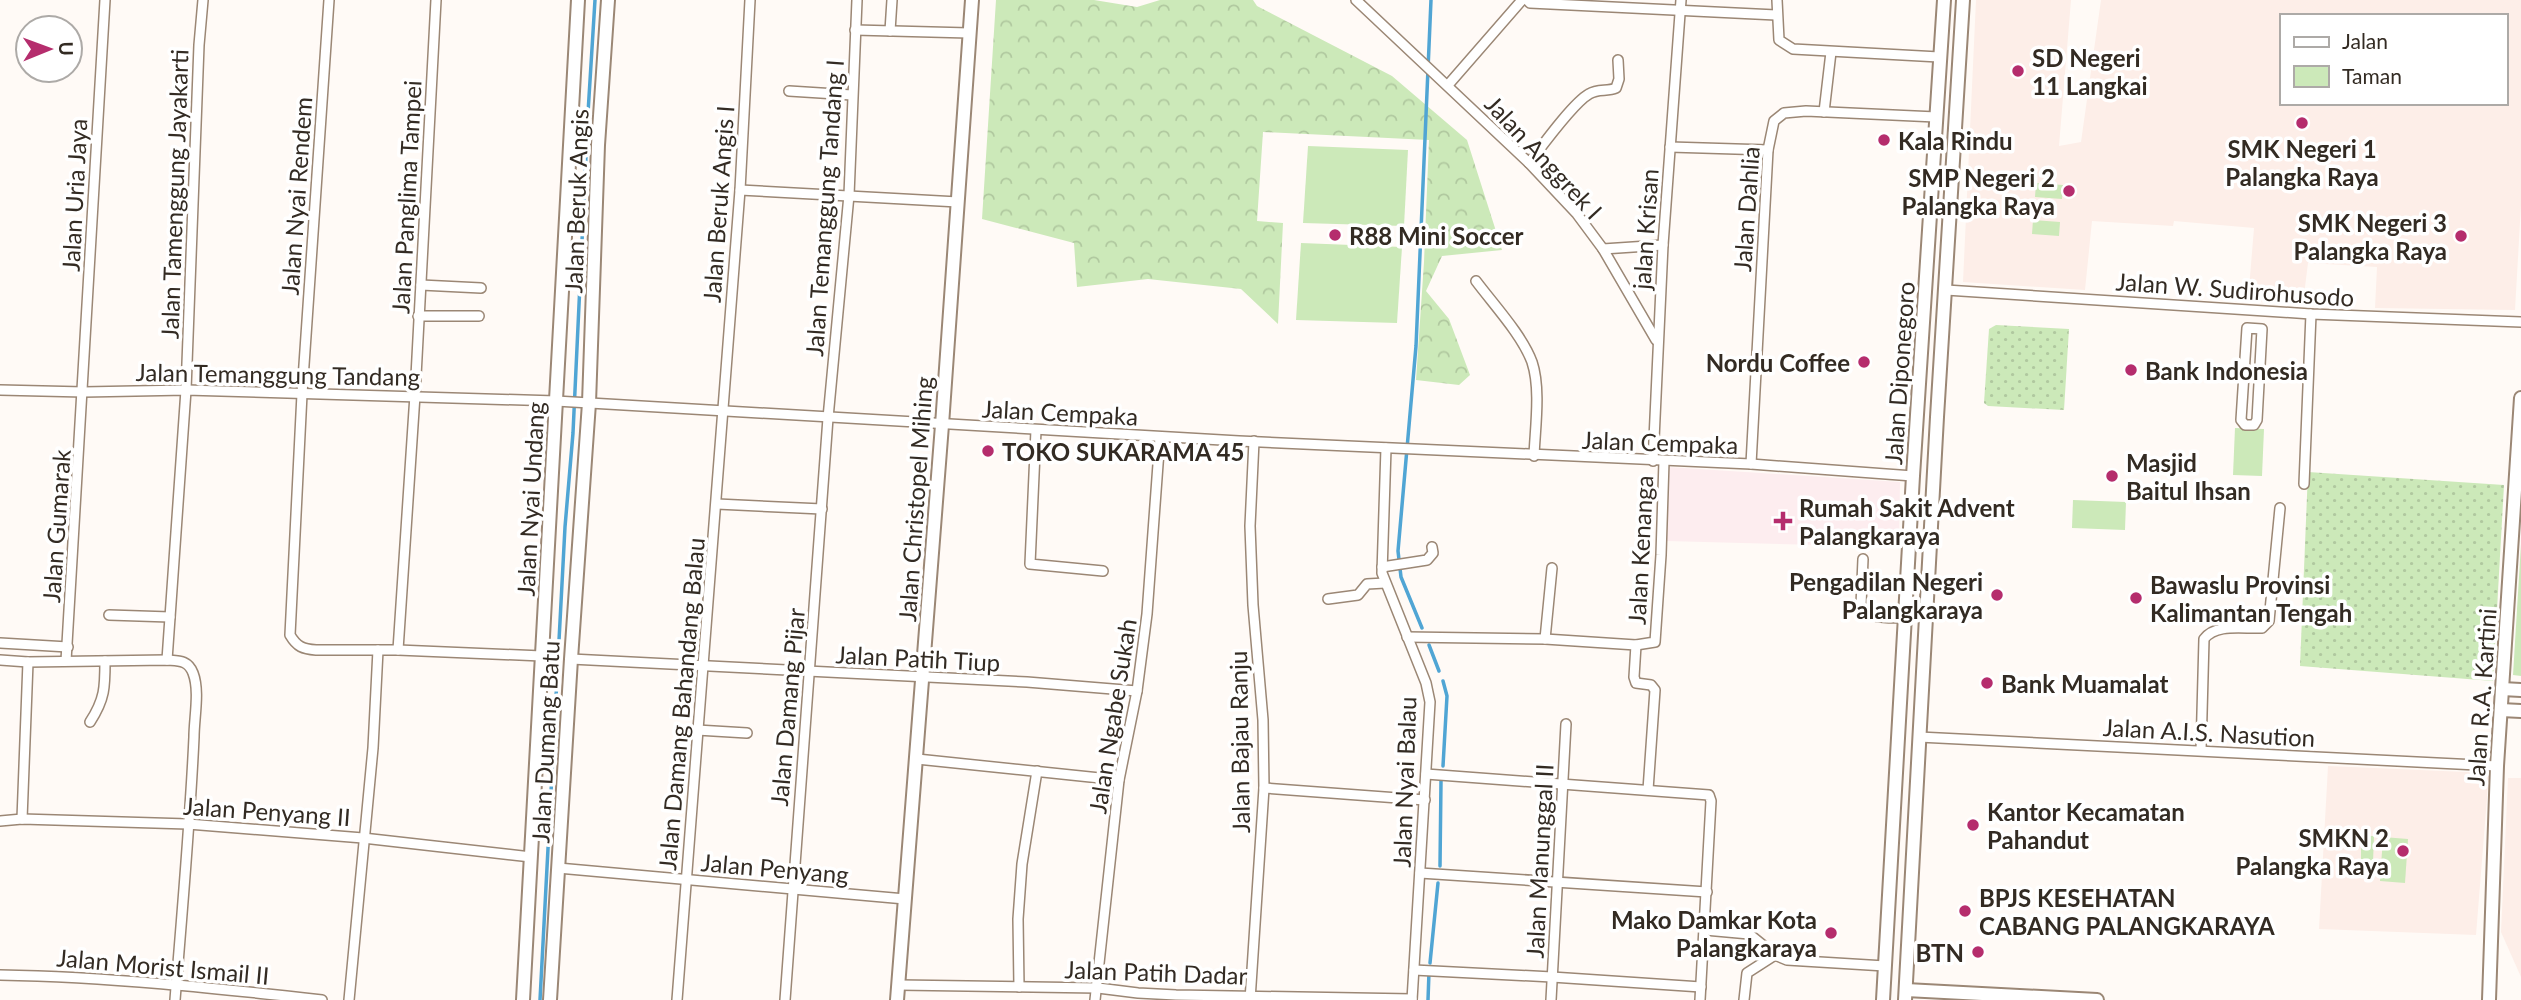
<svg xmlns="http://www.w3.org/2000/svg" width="2521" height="1000" viewBox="0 0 2521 1000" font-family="Lato,sans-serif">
  <defs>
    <pattern id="green-dots" width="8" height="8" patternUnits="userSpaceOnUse" patternTransform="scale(1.75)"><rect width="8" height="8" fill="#cce9b9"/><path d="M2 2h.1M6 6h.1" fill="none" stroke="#b0c89f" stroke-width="1.8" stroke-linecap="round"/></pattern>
    <pattern id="forest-crowns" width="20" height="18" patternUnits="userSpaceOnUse" patternTransform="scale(1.75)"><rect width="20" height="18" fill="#cce9b9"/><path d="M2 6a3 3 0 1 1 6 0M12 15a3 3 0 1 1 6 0" fill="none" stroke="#b0c89f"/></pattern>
  </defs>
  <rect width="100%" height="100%" fill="#fffaf6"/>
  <g fill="#fdeee8" fill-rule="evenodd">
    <path d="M1976,0H2071L2059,146L2081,142L2101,0H2521V205L2515,310L2375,308L2377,267L2308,263L2303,303L2248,301L2254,228L2174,221L2173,226L2092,221L2085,290L1963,282ZM2281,16H2505V103H2281Z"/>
    <path d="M2328,766L2489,773L2476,935L2319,929Z"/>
    <path d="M2508,778H2521V977L2501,932Z"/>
  </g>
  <path fill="#fdedef" d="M1668,467L1900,482L1899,547L1666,541Z"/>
  <g fill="url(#green-dots)">
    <path d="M1996,325L2069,329L2064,410L1988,406L1984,403L1989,329Z"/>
    <path d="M2308,472L2504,485L2493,681L2300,666Z"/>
  </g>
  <path fill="url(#forest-crowns)" d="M996,0H1094L1137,7L1160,0H1253L1257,6L1392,76L1467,140L1502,250L1442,256L1426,291L1449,319L1470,375L1459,385L1416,380L1424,262L1429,140L1263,132L1257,221L1283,223L1278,324L1241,289L1148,279L1077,287L1074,243L982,219Z"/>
  <g fill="#cce9b9">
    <path d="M1308,146L1408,150L1404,226L1303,223Z"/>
    <path d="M2036,183L2063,185L2062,199L2035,197Z"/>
    <path d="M2033,220L2060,222L2059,236L2032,234Z"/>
    <path d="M1301,243L1402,247L1397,323L1296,320Z"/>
    <path d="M2235,428L2264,429L2262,476L2233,475Z"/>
    <path d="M2073,500L2126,502L2125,530L2072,528Z"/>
    <path d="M2521,544V676L2513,675Z"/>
    <path d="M2361,836H2374L2373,862H2361Z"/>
    <path d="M2383,837L2408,839L2405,883L2380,881Z"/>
  </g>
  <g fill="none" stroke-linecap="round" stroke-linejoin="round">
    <g stroke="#50a5d4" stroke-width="3.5">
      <path d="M1422,628L1401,577L1398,551L1416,346L1431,0"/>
      <path d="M1429,645L1439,671"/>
      <path d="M1443,766L1447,696L1443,681"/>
      <path d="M1440,866L1441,781"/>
      <path d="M1430,963L1438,883"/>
      <path d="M540,1000L565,527L573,433L588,113L595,0"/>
      <path d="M1428,1000L1429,972"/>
    </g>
    <defs>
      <g id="street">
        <path d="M329,0L302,394L290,635C297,647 303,649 316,650H398L542,656"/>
        <path d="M1356,0L1529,163L1577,214L1603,249L1656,340"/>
        <path d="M1527,0L1530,3L1776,15"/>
        <path d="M1777,0L1779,40L1793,49L1939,57"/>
        <path d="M855,30L969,33"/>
        <path d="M890,31L892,0"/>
        <path d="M1448,85L1522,0"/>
        <path d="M789,91L852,95"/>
        <path d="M1824,112L1831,52"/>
        <path d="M1670,147L1768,150"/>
        <path d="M1529,163C1542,146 1573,103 1589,94C1598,88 1607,92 1616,88L1619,79L1618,60"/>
        <path d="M740,190L958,202"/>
        <path d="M1603,249L1663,245"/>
        <path d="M1476,281C1494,305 1522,335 1532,362C1541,389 1535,429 1534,456"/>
        <path d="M421,285L481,288"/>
        <path d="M1946,290L2311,314L2521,322"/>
        <path d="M418,316H479"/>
        <path d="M2247,328L2262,329L2257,420L2254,425H2245L2241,420Z"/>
        <path d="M0,390L84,392L186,390L556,401L1239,441L1751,464L1913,476"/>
        <path d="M1036,430L1030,564L1103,571"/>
        <path d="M1386,448L1382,573L1426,683L1430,702L1412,1000"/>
        <path d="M1653,461L1663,245L1681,0"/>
        <path d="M1751,464L1768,150L1774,121L1784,113L1806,111L1936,117"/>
        <path d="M2304,484L2311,314"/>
        <path d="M717,504L822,509"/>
        <path d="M1863,559L1861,605C1871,621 1888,617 1905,618"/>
        <path d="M1382,567L1427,560L1433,553L1432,547"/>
        <path d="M1328,599L1358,595L1367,584L1385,583"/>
        <path d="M109,615L170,617"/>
        <path d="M1407,637L1545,639L1636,645L1655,642L1661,555L1664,461"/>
        <path d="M1545,639L1552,568"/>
        <path d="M0,643L68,647"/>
        <path d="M1636,645L1634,677L1636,683L1651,685L1655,690L1648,790"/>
        <path d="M398,650L415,395L436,0"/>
        <path d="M571,659L1027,682L1137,691"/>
        <path d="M0,660L28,662L167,660C179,661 188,660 193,673C200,691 194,718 194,737C190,825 182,913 175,1000"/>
        <path d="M167,660L186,390L199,45L203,0"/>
        <path d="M66,661L105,0"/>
        <path d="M90,722C105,699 105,687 105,661"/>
        <path d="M697,730L747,733"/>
        <path d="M1919,737L2497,766"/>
        <path d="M2201,750L2204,639C2216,623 2243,629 2262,628L2269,621L2280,508"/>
        <path d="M917,759L1119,780"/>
        <path d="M1426,774L1709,795L1711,801L1700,1000"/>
        <path d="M1264,788L1425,800"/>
        <path d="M22,819L28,662"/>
        <path d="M0,821L22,819L188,824L363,838L531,857"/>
        <path d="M558,868L905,899"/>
        <path d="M1420,873L1707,892"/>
        <path d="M1705,930L1749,934L1775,955L1787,960L1885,966"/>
        <path d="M1414,970L1552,977L1701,987"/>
        <path d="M0,975C108,977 215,988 322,1000"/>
        <path d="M899,985L1098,988L1138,993L1176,995L1412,999"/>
        <path d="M1019,987L1018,919L1022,864L1037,771"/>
        <path d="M349,1000L373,748L378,650"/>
        <path d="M677,1000L740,190L750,0"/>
        <path d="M785,1000L828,418L849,195L857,0"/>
        <path d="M1095,1000L1119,780L1137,691L1147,614L1160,437"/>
        <path d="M1250,1000L1264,788L1263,720L1253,605L1250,526L1254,441"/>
        <path d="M1551,1000L1566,724"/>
        <path d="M1744,1000L1747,973L1775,955"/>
      </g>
      <g id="secondary">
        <path d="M2502,689L2521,690"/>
        <path d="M2501,710L2521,711"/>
        <path d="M1906,990L2097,1000"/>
        <path d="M523,1000L578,0"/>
        <path d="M550,1000L571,659L589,403L598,145L608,0"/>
        <path d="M897,1000L942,425L972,0"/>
        <path d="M1883,1000L1913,476L1944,0"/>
        <path d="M1905,1000L1937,417L1963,0"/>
        <path d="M2489,1000L2497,766L2521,398"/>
      </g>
    </defs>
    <use href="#street" stroke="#9b8775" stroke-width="12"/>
    <use href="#secondary" stroke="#9b8775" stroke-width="16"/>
    <use href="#street" stroke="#fff" stroke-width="9"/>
    <use href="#secondary" stroke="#fff" stroke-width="12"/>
  </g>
  <g fill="#b52d6d" stroke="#fff" stroke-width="2.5">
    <circle cx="2018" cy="71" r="7"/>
    <circle cx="2302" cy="123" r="7"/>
    <circle cx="1884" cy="140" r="7"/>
    <circle cx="2069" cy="191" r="7"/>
    <circle cx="1335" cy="235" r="7"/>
    <circle cx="2461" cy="236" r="7"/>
    <circle cx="1864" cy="362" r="7"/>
    <circle cx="2131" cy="370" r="7"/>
    <circle cx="988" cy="451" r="7"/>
    <circle cx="2112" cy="476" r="7"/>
    <path d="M1779.5 510.5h7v7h7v7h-7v7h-7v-7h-7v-7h7z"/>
    <circle cx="1997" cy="595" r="7"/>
    <circle cx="2136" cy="598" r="7"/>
    <circle cx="1987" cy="683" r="7"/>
    <circle cx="1973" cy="825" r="7"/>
    <circle cx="2403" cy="851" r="7"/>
    <circle cx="1965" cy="911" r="7"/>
    <circle cx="1831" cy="933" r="7"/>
    <circle cx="1978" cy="952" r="7"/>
  </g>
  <g text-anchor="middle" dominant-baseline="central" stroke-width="7" stroke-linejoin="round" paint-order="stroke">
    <g font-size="24" font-weight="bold" fill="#332b23" stroke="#fff" text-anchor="start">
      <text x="2032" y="57">SD Negeri<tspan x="2032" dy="28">11 Langkai</tspan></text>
      <text x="1898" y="140">Kala Rindu</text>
      <text x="2302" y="148" text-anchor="middle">SMK Negeri 1<tspan x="2302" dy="28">Palangka Raya</tspan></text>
      <text x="2055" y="177" text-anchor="end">SMP Negeri 2<tspan x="2055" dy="28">Palangka Raya</tspan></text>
      <text x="2447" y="222" text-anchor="end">SMK Negeri 3<tspan x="2447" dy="28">Palangka Raya</tspan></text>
      <text x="1349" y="235">R88 Mini Soccer</text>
      <text x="1850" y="362" text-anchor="end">Nordu Coffee</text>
      <text x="2145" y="370">Bank Indonesia</text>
      <text x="1002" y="451">TOKO SUKARAMA 45</text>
      <text x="2126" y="462">Masjid<tspan x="2126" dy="28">Baitul Ihsan</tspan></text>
      <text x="1799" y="507">Rumah Sakit Advent<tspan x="1799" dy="28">Palangkaraya</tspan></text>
      <text x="1983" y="581" text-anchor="end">Pengadilan Negeri<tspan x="1983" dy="28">Palangkaraya</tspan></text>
      <text x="2150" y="584">Bawaslu Provinsi<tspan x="2150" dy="28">Kalimantan Tengah</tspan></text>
      <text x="2001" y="683">Bank Muamalat</text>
      <text x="1987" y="811">Kantor Kecamatan<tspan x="1987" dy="28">Pahandut</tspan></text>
      <text x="2389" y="837" text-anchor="end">SMKN 2<tspan x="2389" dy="28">Palangka Raya</tspan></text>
      <text x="1979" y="897">BPJS KESEHATAN<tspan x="1979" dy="28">CABANG PALANGKARAYA</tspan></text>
      <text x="1817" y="919" text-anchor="end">Mako Damkar Kota<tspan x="1817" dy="28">Palangkaraya</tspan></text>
      <text x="1964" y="952" text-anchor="end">BTN</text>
    </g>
    <g font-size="24" fill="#332b23" stroke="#fff">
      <text transform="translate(1544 157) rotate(47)">Jalan Anggrek I</text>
      <text transform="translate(174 194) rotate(-88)">Jalan Tamenggung Jayakarti</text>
      <text transform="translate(74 195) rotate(-87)">Jalan Uria Jaya</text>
      <text transform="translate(296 196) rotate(-86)">Jalan Nyai Rendem</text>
      <text transform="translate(406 197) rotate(-87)">Jalan Panglima Tampei</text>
      <text transform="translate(576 201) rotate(-88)">Jalan Beruk Angis</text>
      <text transform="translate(718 204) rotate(-86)">Jalan Beruk Angis I</text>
      <text transform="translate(824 208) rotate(-86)">Jalan Temanggung Tandang I</text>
      <text transform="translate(1746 209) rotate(-86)">Jalan Dahlia</text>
      <text transform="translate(1645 229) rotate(-86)">jalan Krisan</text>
      <text transform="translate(2235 289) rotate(4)">Jalan W. Sudirohusodo</text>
      <text transform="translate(1899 373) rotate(-86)">Jalan Diponegoro</text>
      <text transform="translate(278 374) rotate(1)">Jalan Temanggung Tandang</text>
      <text transform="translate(1060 412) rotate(3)">Jalan Cempaka</text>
      <text transform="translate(1660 442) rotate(2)">Jalan Cempaka</text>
      <text transform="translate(530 499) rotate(-87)">Jalan Nyai Undang</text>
      <text transform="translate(915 499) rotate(-86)">Jalan Christopel Mihing</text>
      <text transform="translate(56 526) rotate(-86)">Jalan Gumarak</text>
      <text transform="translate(1640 550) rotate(-87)">Jalan Kenanga</text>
      <text transform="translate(918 658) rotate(3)">Jalan Patih Tiup</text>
      <text transform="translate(2481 697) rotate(-86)">Jalan R.A. Kartini</text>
      <text transform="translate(681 704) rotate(-85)">Jalan Damang Bahandang Balau</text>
      <text transform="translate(787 707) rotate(-85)">Jalan Damang Pijar</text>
      <text transform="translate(1112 716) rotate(-81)">Jalan Ngabe Sukah</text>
      <text transform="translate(2209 732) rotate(3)">Jalan A.I.S. Nasution</text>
      <text transform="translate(545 742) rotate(-87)">Jalan Dumang Batu</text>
      <text transform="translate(1239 742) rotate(-91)">Jalan Bajau Ranju</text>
      <text transform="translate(1404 782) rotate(-88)">Jalan Nyai Balau</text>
      <text transform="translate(267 811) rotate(4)">Jalan Penyang II</text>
      <text transform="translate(1539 861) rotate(-87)">Jalan Manunggal II</text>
      <text transform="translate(775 868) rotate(5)">Jalan Penyang</text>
      <text transform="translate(163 966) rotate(5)">Jalan Morist Ismail II</text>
      <text transform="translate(1156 972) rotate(2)">Jalan Patih Dadar</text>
    </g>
  </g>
  <rect x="2280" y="14" width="228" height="91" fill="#ffffff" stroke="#adaaa7" stroke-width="2"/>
  <rect x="2294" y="37" width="35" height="10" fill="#ffffff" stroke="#adaaa7" stroke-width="2"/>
  <text x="2342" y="49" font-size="21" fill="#332b23">Jalan</text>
  <rect x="2294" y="66" width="35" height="21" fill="#cce9b9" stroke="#adaaa7" stroke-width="2"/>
  <text x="2342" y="84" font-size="21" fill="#332b23">Taman</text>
  <g transform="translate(49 49) rotate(89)"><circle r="33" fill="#ffffff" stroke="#adaaa7" stroke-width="2"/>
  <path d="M0-5L12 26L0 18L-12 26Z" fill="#b52d6d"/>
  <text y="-10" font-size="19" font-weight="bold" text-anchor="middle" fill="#332b23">U</text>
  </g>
</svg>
